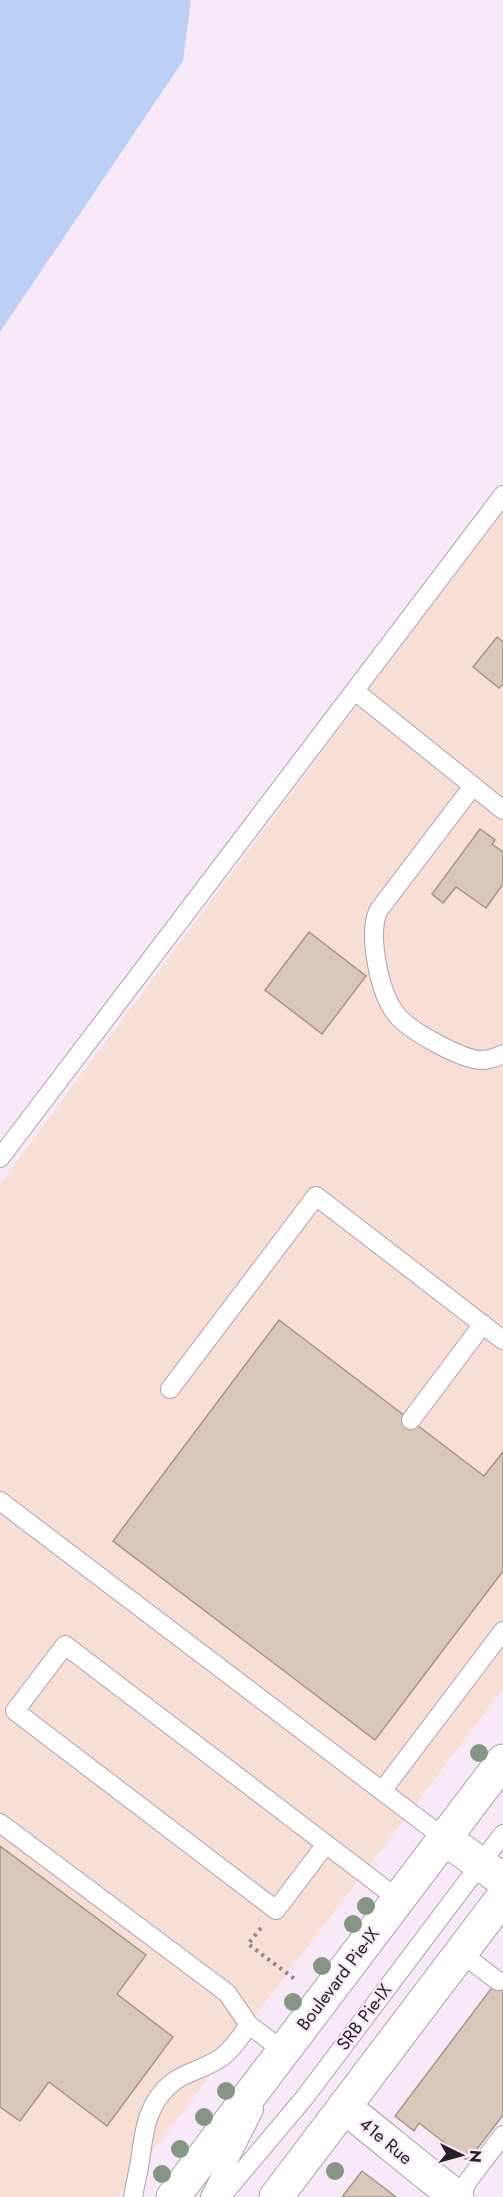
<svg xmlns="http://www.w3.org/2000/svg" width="503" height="2197" viewBox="0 0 503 2197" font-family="Jost,sans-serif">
  <rect width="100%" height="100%" fill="#f8e9f9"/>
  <path fill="#f7dfd5" d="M503,509V1689L118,2197H0V1184Z"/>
  <path fill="#bcd0f6" d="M0,0H191L183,61L0,332Z"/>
  <g fill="#d9c8ba" stroke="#a59588" stroke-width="1.5">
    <path d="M497,637L503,642V684L499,688L473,667Z"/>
    <path d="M480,829L495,840L492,844L503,852V884L486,908L456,887L443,903L432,894Z"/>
    <path d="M309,932L366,976L322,1034L265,990Z"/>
    <path d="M279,1320L484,1476L503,1452V1571L375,1740L113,1541Z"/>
    <path d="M0,1846L146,1955L117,1994L173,2037L107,2126L49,2082L20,2121L0,2107Z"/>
    <path d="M503,1973V2115L468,2161L419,2123L414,2131L395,2116Z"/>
    <path d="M362,2171L396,2197H342Z"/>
  </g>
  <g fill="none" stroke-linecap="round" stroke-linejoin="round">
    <defs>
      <g id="service">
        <path d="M355,691L503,810"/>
        <path d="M473,786L378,911C368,936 379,992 396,1014C408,1030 460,1059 481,1060C488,1060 497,1057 503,1054"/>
        <path d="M0,1158L503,495"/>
        <path d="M170,1389L316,1196L503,1340"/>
        <path d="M411,1420L483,1324"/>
        <path d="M0,1501L444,1838"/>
        <path d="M382,1791L503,1631"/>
        <path d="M0,1823L227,1993L249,2025L284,2051L281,2056"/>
        <path d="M326,1844L276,1910L15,1711L65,1645L398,1899"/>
        <path d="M461,1953L498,1981"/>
        <path d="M133,2197C135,2185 138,2173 140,2161C144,2131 147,2102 173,2082C188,2071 207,2068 222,2057C233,2049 241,2036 249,2025"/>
        <path d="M210,2197L254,2110"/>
        <path d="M221,2197L305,2097L503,1834"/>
        <path d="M460,2197L468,2181L503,2135"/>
      </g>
      <g id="minor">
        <path d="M444,1838L503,1880"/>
        <path d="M344,2107C382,2136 418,2168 457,2197"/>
      </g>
      <g id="primary">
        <path d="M173,2197L503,1761"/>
        <path d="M276,2197L503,1897"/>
      </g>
    </defs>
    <use href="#service" stroke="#aea0af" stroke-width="20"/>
    <use href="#minor" stroke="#aea0af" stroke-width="35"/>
    <use href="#primary" stroke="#aea0af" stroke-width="35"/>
    <path stroke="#8f8590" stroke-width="4" stroke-dasharray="3 4.5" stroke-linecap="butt" d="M261,1928L248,1944L296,1980"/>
    <use href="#service" stroke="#fff" stroke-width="18"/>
    <use href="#minor" stroke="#fff" stroke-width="33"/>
    <use href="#primary" stroke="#fff" stroke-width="33"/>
  </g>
  <g fill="#869684">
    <circle cx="479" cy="1753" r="9"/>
    <circle cx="366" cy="1906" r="9"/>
    <circle cx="353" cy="1924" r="9"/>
    <circle cx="322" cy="1966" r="9"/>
    <circle cx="293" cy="2002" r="9"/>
    <circle cx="226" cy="2091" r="9"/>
    <circle cx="204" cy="2117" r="9"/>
    <circle cx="180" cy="2149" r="9"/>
    <circle cx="335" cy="2171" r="9"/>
    <circle cx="162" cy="2174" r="9"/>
  </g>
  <g text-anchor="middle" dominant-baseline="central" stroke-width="4.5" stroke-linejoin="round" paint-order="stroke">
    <g font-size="18" fill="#241f25" stroke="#f8e9f9">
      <text transform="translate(338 1979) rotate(-53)">Boulevard Pie-IX</text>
      <text transform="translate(364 2017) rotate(-53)">SRB Pie-IX</text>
      <text transform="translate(386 2141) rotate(40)">41e Rue</text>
    </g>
  </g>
  <g transform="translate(461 2155) rotate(95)" stroke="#f8e9f9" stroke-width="4.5" paint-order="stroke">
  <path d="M0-4.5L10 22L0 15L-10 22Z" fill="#241f25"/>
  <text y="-9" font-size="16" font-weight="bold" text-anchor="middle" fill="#241f25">N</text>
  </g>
</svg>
